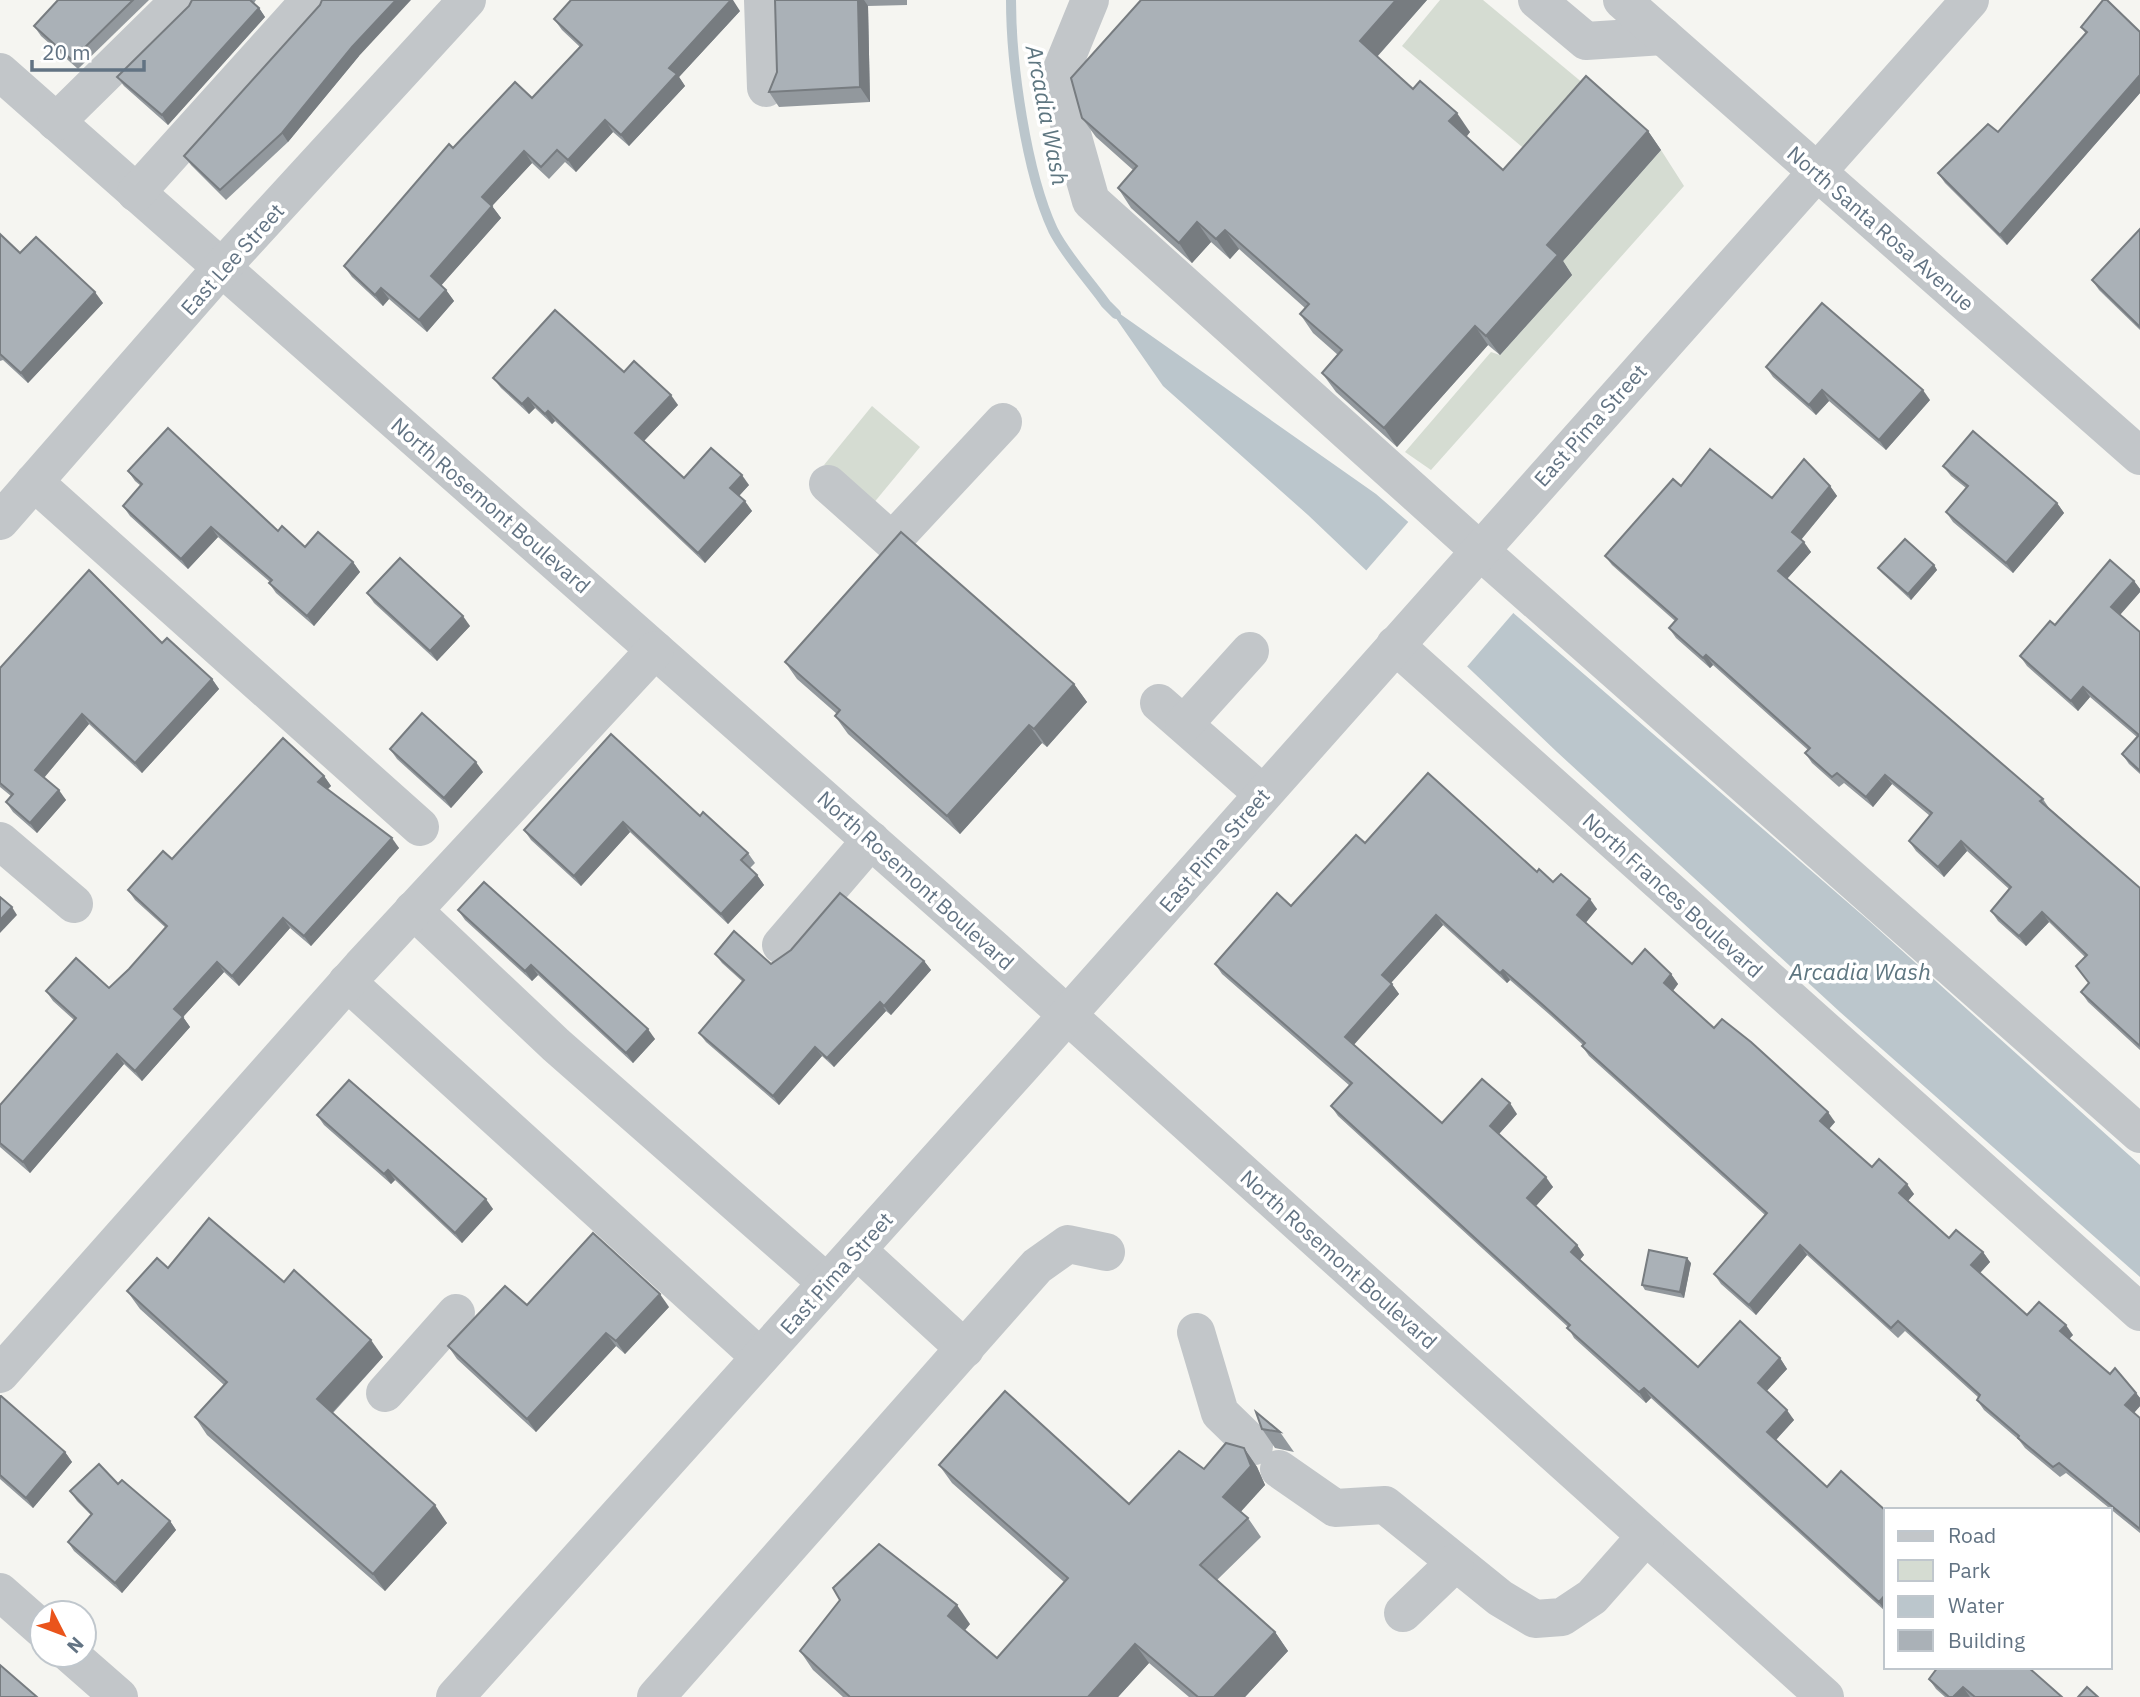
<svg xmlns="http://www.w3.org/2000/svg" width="2140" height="1697" viewBox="0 0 2140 1697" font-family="'IBM Plex Sans',sans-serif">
  <rect width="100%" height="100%" fill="#f5f5f1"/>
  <g fill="#d5dcd2">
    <path d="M1440,0H1483L1584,84L1527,151L1402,46Z"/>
    <path d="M1661,150L1684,186L1431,470L1405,452L1491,352L1500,355L1571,275L1560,264Z"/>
    <path d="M872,406L920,447L872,505L824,465Z"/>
  </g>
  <path fill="#bbc6cc" d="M1106,304L1376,494L1868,920L2140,1165V1277L1840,1012L1557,752L1308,515L1163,386Z"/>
  <path fill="#f5f5f1" d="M1410,520L1515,611L1465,669L1364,573Z"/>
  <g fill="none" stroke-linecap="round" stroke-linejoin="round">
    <path stroke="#bbc6cc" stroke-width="10" d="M1011,0C1011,64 1026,172 1053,230C1066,256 1089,280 1106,304L1116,314"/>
    <g stroke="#c2c6c9" stroke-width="38">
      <path d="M763,0L766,88"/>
      <path d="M1090,0L1057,81L1091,201L1479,550L2140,1134"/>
      <path d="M1537,0L1586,41L1663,36"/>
      <path d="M1622,0L2140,456"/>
      <path d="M0,72L995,950L1825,1697"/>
      <path d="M56,122L180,0"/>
      <path d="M136,193L310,0"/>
      <path d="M34,482L420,827"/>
      <path d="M828,484L892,541L1003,422"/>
      <path d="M0,521L222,267L467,0"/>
      <path d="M1395,645L2140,1312"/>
      <path d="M1159,703L1263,794"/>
      <path d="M1184,724L1250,651"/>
      <path d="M0,841L74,904"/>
      <path d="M413,910L556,1045L827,1283"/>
      <path d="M781,945L871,840"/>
      <path d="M347,982L760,1357"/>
      <path d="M857,1250L965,1349"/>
      <path d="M1196,1332L1220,1413L1254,1446"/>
      <path d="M0,1374L361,967L655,650"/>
      <path d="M385,1393L456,1313"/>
      <path d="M1279,1469L1335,1508L1385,1505L1500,1598L1535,1619L1562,1617L1592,1597L1646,1536"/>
      <path d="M0,1592L42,1629"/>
      <path d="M1403,1613L1455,1563"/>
      <path d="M71,1655L119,1697"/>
      <path d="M455,1697L1021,1067L1970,0"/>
      <path d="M656,1697L1037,1266L1068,1244L1106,1252"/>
    </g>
  </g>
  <g fill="#92989d">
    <path d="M58,0H149L78,69L41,36L34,26Z"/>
    <path d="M192,0H256L254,3L259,8L265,17L168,125L124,86L117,77L189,6Z"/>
    <path d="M775,0H907V5L868,6L870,102L779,107L769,92L777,72Z"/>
    <path d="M1141,0H1427L1377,57L1413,89L1470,132L1466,137L1503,170L1648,131L1661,150L1563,261L1572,275L1500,355L1488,345L1397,447L1336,392L1322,373L1338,355L1313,333L1300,314L1305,308L1239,249L1230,259L1211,242L1192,263L1131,208L1118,188L1133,170L1096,137L1082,118Z"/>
    <path d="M320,5L359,56L288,142L226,200L191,165L184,156Z"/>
    <path d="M740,11L679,77L685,86L629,146L613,132L576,172L565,162L549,179L532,163L492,206L501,218L441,285L446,290L454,301L427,332L389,299L383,306L352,277L344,266L453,148L532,98L580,47L562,30L554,19Z"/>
    <path d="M2081,27L2140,32V93L2007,245L1945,183L1938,173L1998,132L2086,34Z"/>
    <path d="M2140,229V330L2099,290L2092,280Z"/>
    <path d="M0,234L20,253L103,303L28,383L3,360L0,361Z"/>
    <path d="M1766,367L1930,400L1886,450L1829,401L1816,415L1773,377Z"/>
    <path d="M624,372L678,405L644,441L684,478L749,485L739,496L752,511L705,563L555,421L552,424L535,408L529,414L501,388L493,378Z"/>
    <path d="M1943,466L2057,503L2064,513L2013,573L1953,522L1946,512L1966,488L1951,476Z"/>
    <path d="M128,471L278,531L305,547L353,562L360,572L314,626L276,593L269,583L270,582L218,537L188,569L130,516L123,506L141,486L135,481Z"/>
    <path d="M1681,486L1772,498L1830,486L1837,496L1801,540L1811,552L1787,579L2043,799L2049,808L2140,888V1050L2088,1002L2081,992L2089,983L2076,966L2085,957L2049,922L2026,946L1998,921L1991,911L2009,889L1967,851L1944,877L1916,851L1909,841L1930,816L1892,784L1873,807L1844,783L1839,787L1812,763L1805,753L1808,750L1713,665L1710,668L1676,638L1669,628L1675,621L1612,565L1605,556Z"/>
    <path d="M1934,565L1937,570L1911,600L1882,573L1878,568Z"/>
    <path d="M2134,581L2140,589V592L2120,615L2140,632V774L2129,764L2122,754L2137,737L2090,697L2078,711L2027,666L2020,656L2055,625Z"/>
    <path d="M367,593L470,626L437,661L374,603Z"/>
    <path d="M162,643L212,679L219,689L142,773L89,724L44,778L66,800L37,833L13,812L6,802L11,796L0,787V668Z"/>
    <path d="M785,662L1074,684L1087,702L1047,747L1042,743L960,834L848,734L835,716L837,714L797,679Z"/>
    <path d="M390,749L483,772L451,808L397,759Z"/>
    <path d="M324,776L331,786L327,789L399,848L311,946L290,928L239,986L224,972L183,1017L190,1027L142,1081L124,1064L30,1173L0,1147V1105L74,1020L53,1001L46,991L109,988L129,969L166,928L135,900L128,890L172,859Z"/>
    <path d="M700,816L748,853L755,863L750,868L757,875L764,885L728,924L630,832L581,886L531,840L524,830Z"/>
    <path d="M1365,843L1537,872L1597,909L1585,923L1632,964L1671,974L1678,984L1673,991L1714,1028L1835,1122L1829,1129L1872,1167L1914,1194L1908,1201L1949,1238L1983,1252L1990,1262L1980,1273L2027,1315L2073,1335L2069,1339L2110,1374L2136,1393L2140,1398V1406L2134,1413L2140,1418V1533L2066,1473L2060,1477L2025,1448L2019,1440L1984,1410L1977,1400L1979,1398L1905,1331L1898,1338L1807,1255L1756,1315L1721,1284L1714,1274L1765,1215L1589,1056L1582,1046L1583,1045L1550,1015L1510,980L1507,983L1443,925L1391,983L1399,994L1353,1045L1442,1123L1517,1114L1499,1134L1553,1187L1536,1206L1577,1245L1584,1255L1579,1260L1698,1367L1780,1358L1787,1369L1766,1391L1794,1420L1776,1440L1827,1487L1886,1511V1612L1651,1398L1646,1403L1574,1338L1568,1327L1338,1116L1331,1106L1350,1086L1222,974L1215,964L1291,906Z"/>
    <path d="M458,910L655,1039L633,1063L538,975L532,981L465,920Z"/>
    <path d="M715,954L771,964L924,961L931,970L891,1015L886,1011L834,1067L822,1056L779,1105L706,1042L699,1033L743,982L722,963Z"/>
    <path d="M317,1115L493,1209L462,1243L395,1180L391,1184L324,1125Z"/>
    <path d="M1691,1263L1684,1298L1645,1290L1642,1285Z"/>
    <path d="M168,1268L284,1282L383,1357L333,1413L447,1523L385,1591L207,1435L195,1417L224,1385L140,1309L127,1291Z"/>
    <path d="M527,1305L669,1307L625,1354L616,1346L536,1432L457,1359L448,1346Z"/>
    <path d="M0,1396L65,1452L72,1462L33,1508L0,1479Z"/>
    <path d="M1262,1429L1280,1432L1294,1452L1275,1448Z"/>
    <path d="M1244,1448L1257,1467L1265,1485L1240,1512L1248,1518L1261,1537L1217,1580L1275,1632L1288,1651L1245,1697H1189L1149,1663L1118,1697H843L813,1670L800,1651L970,1624L965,1630L997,1658L1064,1582L952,1483L939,1465L1129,1504L1204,1469Z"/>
    <path d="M70,1491L170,1521L176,1530L122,1593L74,1551L68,1542L91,1515L77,1501Z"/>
    <path d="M2030,1667L2029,1668L2062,1697H1945L1936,1689L1929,1679Z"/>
  </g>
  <g fill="#777c80">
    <path d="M396,0H411L359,56L288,142L282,133L352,47Z"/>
    <path d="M731,0H733L740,11L679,77L685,86L629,146L621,135L669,68Z"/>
    <path d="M858,0H864L868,6L870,102L860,87Z"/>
    <path d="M1396,0H1427L1373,61L1360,41Z"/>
    <path d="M259,8L265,17L168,125L162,115Z"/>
    <path d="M2140,75V93L2007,245L2000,235Z"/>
    <path d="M1457,113L1470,132L1463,141L1449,121Z"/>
    <path d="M605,120L613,132L576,172L568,160Z"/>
    <path d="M1648,131L1661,150L1563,261L1572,275L1500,355L1486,336L1547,245Z"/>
    <path d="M524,151L532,163L492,206L501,218L439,288L431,276L482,197Z"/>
    <path d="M1197,222L1211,242L1192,263L1179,243Z"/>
    <path d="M1225,230L1239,249L1230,259L1216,239Z"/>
    <path d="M381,288L389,299L383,306L375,295Z"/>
    <path d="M446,290L454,301L427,332L419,320Z"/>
    <path d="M95,292L103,303L28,383L21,373Z"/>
    <path d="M1475,326L1488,345L1397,447L1384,428Z"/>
    <path d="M1822,390L1829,401L1816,415L1809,405Z"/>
    <path d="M1923,390L1930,400L1886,450L1879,440Z"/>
    <path d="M671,395L678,405L642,443L635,433Z"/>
    <path d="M528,398L535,408L529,414L522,404Z"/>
    <path d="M548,411L555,421L552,424L545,414Z"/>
    <path d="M742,475L749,485L737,498L730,488Z"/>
    <path d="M1830,486L1837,496L1799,542L1792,532Z"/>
    <path d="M745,501L752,511L705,563L698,553Z"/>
    <path d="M2057,503L2064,513L2013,573L2006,563Z"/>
    <path d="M211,527L218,537L188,569L181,559Z"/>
    <path d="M1804,542L1811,552L1785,581L1778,571Z"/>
    <path d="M353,562L360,572L314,626L307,616Z"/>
    <path d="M1934,565L1937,570L1911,600L1908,594Z"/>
    <path d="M2134,581L2140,589V592L2118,617L2111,607Z"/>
    <path d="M463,616L470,626L437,661L430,651Z"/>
    <path d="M1706,655L1713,665L1710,668L1703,658Z"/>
    <path d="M212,679L219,689L142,773L135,763Z"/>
    <path d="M1074,684L1087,702L1047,747L1034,729Z"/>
    <path d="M2083,687L2090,697L2078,711L2071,701Z"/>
    <path d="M82,714L89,724L42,780L35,770Z"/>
    <path d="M1029,725L1042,743L960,834L947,816Z"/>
    <path d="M476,762L483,772L451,808L444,798Z"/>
    <path d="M1885,775L1892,784L1873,807L1866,797Z"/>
    <path d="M324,776L331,786L325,792L318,782Z"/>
    <path d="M59,790L66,800L37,833L30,823Z"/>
    <path d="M623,822L630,832L581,886L574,876Z"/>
    <path d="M392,838L399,848L311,946L304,936Z"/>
    <path d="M1961,841L1967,851L1944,877L1938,867Z"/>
    <path d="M757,875L764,885L728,924L721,914Z"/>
    <path d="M1590,899L1597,909L1584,925L1577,915Z"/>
    <path d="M12,907L17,915L0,933V920Z"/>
    <path d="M2042,912L2049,922L2026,946L2019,936Z"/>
    <path d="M1436,915L1443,925L1389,985L1382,975Z"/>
    <path d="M283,918L290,928L239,986L232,976Z"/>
    <path d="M924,961L931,970L891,1015L884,1006Z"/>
    <path d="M217,962L224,972L183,1017L190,1027L142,1081L135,1071L174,1009Z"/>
    <path d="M531,965L538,975L532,981L525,971Z"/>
    <path d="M1503,970L1510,980L1507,983L1500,973Z"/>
    <path d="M1671,974L1678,984L1671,993L1664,983Z"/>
    <path d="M1392,984L1399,994L1352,1047L1345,1037Z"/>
    <path d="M880,1002L886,1011L834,1067L827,1058Z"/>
    <path d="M648,1029L655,1039L633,1063L626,1053Z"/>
    <path d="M815,1047L822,1056L779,1105L773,1096Z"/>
    <path d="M117,1054L124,1064L30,1173L23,1162Z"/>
    <path d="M1510,1103L1517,1114L1497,1136L1490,1126Z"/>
    <path d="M1828,1112L1835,1122L1827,1131L1820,1121Z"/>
    <path d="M388,1170L395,1180L391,1184L384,1174Z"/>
    <path d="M1546,1177L1553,1187L1534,1208L1527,1198Z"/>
    <path d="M1907,1184L1914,1194L1906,1203L1899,1193Z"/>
    <path d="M486,1199L493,1209L462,1243L455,1233Z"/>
    <path d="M1577,1245L1584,1255L1578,1262L1571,1252Z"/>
    <path d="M1800,1245L1807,1255L1756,1315L1749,1305Z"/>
    <path d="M1983,1252L1990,1262L1978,1275L1971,1265Z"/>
    <path d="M1687,1258L1691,1263L1684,1298L1680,1292Z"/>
    <path d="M660,1294L669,1307L625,1354L616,1341Z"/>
    <path d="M2066,1325L2073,1335L2067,1341L2060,1331Z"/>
    <path d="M606,1333L616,1346L536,1432L527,1419Z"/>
    <path d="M371,1340L383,1357L329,1416L317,1399Z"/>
    <path d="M1780,1358L1787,1369L1765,1393L1758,1383Z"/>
    <path d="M1644,1388L1651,1398L1646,1403L1639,1392Z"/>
    <path d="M2136,1393L2140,1398V1406L2132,1415L2125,1405Z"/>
    <path d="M1787,1410L1794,1420L1774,1442L1767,1432Z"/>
    <path d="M1244,1448L1257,1467L1265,1485L1237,1516L1223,1497Z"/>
    <path d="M65,1452L72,1462L33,1508L26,1498Z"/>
    <path d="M435,1505L447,1523L385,1591L373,1574Z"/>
    <path d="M170,1521L176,1530L122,1593L115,1583Z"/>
    <path d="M1886,1594V1612L1879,1602Z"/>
    <path d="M957,1605L970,1624L961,1635L948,1616Z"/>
    <path d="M1275,1632L1288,1651L1245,1697H1214Z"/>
    <path d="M1135,1644L1149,1663L1118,1697H1088Z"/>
    <path d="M1963,1687L1970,1697H1953Z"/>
  </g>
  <g fill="#aab1b7" stroke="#777c80" stroke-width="2">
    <path d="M58,0H133L72,60L34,26Z"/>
    <path d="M192,0H250L259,8L162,115L117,77L189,6Z"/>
    <path d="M322,0H396L352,47L282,133L220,190L184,156L320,5Z"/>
    <path d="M571,0H731L669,68L677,74L621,135L605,120L568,160L557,150L541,167L524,151L482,197L492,206L431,276L446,290L419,320L381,288L375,295L344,266L449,144L453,148L515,82L532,98L582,45L554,19Z"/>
    <path d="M775,0H858L860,87L769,92L777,72Z"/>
    <path d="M1141,0H1396L1360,41L1413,89L1420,81L1457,113L1449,121L1503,170L1586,76L1648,131L1547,245L1558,255L1486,336L1475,326L1384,428L1322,373L1342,350L1300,314L1309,304L1225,230L1216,239L1197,222L1179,243L1118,188L1137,166L1082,118L1071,78Z"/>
    <path d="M2103,0H2107L2140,32V75L2000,235L1938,173L1988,124L1998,132L2087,32L2081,27Z"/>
    <path d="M2140,229V327L2092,280Z"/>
    <path d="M0,234L20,253L36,237L95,292L21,373L0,354Z"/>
    <path d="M1822,303L1923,390L1879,440L1822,390L1809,405L1766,367Z"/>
    <path d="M555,310L624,372L634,361L671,395L635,433L684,478L711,448L742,475L730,488L745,501L698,553L548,411L545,414L528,398L522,404L493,378Z"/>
    <path d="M168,428L278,531L282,526L305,547L318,532L353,562L307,616L269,583L272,580L211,527L181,559L123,506L142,484L128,471Z"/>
    <path d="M1973,431L2057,503L2006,563L1946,512L1968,486L1943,466Z"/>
    <path d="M1710,449L1772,498L1804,459L1830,486L1792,532L1804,542L1778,571L2043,799L2040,801L2140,888V1046L2081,992L2089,983L2076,966L2087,955L2042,912L2019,936L1991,911L2011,887L1961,841L1938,867L1909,841L1932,813L1885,775L1866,797L1837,773L1832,777L1805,753L1810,748L1706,655L1703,658L1669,628L1677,619L1605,556L1673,479L1681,486Z"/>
    <path d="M901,532L1074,684L1034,729L1029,725L947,816L835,716L840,710L785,662Z"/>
    <path d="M1905,539L1934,565L1908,594L1878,568Z"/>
    <path d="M400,558L463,616L430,651L367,593Z"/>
    <path d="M2110,560L2134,581L2111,607L2140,632V771L2122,754L2139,735L2083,687L2071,701L2020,656L2050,621L2055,625Z"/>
    <path d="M89,570L162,643L167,638L212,679L135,763L82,714L35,770L59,790L30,823L6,802L13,794L0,783V668Z"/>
    <path d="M422,713L476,762L444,798L390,749Z"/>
    <path d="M611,734L700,816L703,812L748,853L741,860L757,875L721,914L623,822L574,876L524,830Z"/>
    <path d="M283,738L324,776L318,782L392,838L304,936L283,918L232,976L217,962L174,1009L183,1017L135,1071L117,1054L23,1162L0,1143V1105L76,1018L46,991L76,958L109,988L129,969L167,926L128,890L163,851L172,859Z"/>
    <path d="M1428,773L1537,872L1539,869L1553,882L1561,874L1590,899L1577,915L1632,964L1645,949L1671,974L1664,983L1714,1028L1722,1019L1751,1042L1828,1112L1820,1121L1872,1167L1879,1159L1907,1184L1899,1193L1949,1238L1956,1230L1983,1252L1971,1265L2027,1315L2039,1302L2066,1325L2060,1331L2110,1374L2115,1368L2136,1393L2125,1405L2140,1418V1529L2059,1463L2053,1467L2018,1438L2019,1436L1977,1400L1980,1395L1898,1321L1891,1328L1800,1245L1749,1305L1714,1274L1767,1213L1582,1046L1585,1043L1543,1005L1503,970L1500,973L1436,915L1382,975L1392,984L1345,1037L1442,1123L1482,1079L1510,1103L1490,1126L1546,1177L1527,1198L1577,1245L1571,1252L1698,1367L1740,1321L1780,1358L1758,1383L1787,1410L1767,1432L1827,1487L1841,1471L1886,1511V1594L1879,1602L1644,1388L1639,1392L1567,1328L1570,1325L1331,1106L1352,1083L1215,964L1277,893L1291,906L1356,835L1365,843Z"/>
    <path d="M484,882L648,1029L626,1053L531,965L525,971L458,910Z"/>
    <path d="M840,893L924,961L884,1006L880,1002L827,1058L815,1047L773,1096L699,1033L744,980L715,954L734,931L771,964L791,950Z"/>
    <path d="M0,897L12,907L0,920Z"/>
    <path d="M349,1080L486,1199L455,1233L388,1170L384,1174L317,1115Z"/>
    <path d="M209,1218L284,1282L294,1270L371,1340L317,1399L435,1505L373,1574L195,1417L227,1382L127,1291L157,1258L168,1268Z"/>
    <path d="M593,1233L660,1294L616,1341L606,1333L527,1419L448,1346L505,1286L527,1305Z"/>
    <path d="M1649,1250L1687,1258L1680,1292L1642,1285Z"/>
    <path d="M1005,1391L1129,1504L1179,1451L1204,1469L1226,1443L1244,1448L1251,1466L1223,1497L1248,1518L1200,1565L1275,1632L1214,1697H1198L1135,1644L1088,1697H850L800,1651L840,1600L833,1588L879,1544L957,1605L948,1616L997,1658L1068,1578L939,1465Z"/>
    <path d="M0,1396H1L65,1452L26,1498L0,1475Z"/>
    <path d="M1256,1412L1280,1432L1262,1429Z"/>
    <path d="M99,1464L118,1484L122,1480L170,1521L115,1583L68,1542L92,1514L70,1491Z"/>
    <path d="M0,1665L37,1697H0Z"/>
    <path d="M1938,1667H2028L2062,1697H1975L1963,1687L1953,1697H1949L1929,1679Z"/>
    <path d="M2087,1687L2098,1697H2078Z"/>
  </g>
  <g text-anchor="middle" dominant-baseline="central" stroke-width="7" stroke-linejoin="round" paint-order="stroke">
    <g font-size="21" fill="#627383" stroke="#fff">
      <text transform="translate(1881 228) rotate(41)">North Santa Rosa Avenue</text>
      <text transform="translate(232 259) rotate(-48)">East Lee Street</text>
      <text transform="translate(1590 425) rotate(-48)">East Pima Street</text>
      <text transform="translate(491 505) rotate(41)">North Rosemont Boulevard</text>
      <text transform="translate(1214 850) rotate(-49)">East Pima Street</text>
      <text transform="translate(916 880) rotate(42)">North Rosemont Boulevard</text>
      <text transform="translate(1673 895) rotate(42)">North Frances Boulevard</text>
      <text transform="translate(1339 1259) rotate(42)">North Rosemont Boulevard</text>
      <text transform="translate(836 1273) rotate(-48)">East Pima Street</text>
    </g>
    <g font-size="23" font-style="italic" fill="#5e7680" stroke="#fff">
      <text transform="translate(1048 115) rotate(79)">Arcadia Wash</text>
      <text x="1860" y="971">Arcadia Wash</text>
    </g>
  </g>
  <rect x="1884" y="1508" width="228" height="161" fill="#ffffff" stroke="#c0c7cd" stroke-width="2"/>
  <rect x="1898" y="1531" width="35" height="10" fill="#c2c6c9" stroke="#c0c7cd" stroke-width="2"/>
  <text x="1948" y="1543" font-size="21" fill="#627383">Road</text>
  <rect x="1898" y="1560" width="35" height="21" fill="#d5dcd2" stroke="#c0c7cd" stroke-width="2"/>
  <text x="1948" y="1578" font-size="21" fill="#627383">Park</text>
  <rect x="1898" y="1596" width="35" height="21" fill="#bbc6cc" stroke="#c0c7cd" stroke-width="2"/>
  <text x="1948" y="1613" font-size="21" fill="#627383">Water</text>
  <rect x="1898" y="1630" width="35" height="21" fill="#aab1b7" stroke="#c0c7cd" stroke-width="2"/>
  <text x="1948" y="1648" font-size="21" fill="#627383">Building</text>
  <g transform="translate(63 1634) rotate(132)"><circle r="33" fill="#ffffff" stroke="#c0c7cd" stroke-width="2"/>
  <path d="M0-5L12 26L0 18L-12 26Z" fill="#ea541b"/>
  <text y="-10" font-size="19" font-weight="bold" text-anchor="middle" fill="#627383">N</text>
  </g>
  <path d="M32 60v10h112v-10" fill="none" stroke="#627383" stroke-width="3.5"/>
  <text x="42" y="60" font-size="21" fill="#627383" stroke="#ffffff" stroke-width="5" paint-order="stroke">20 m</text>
</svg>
